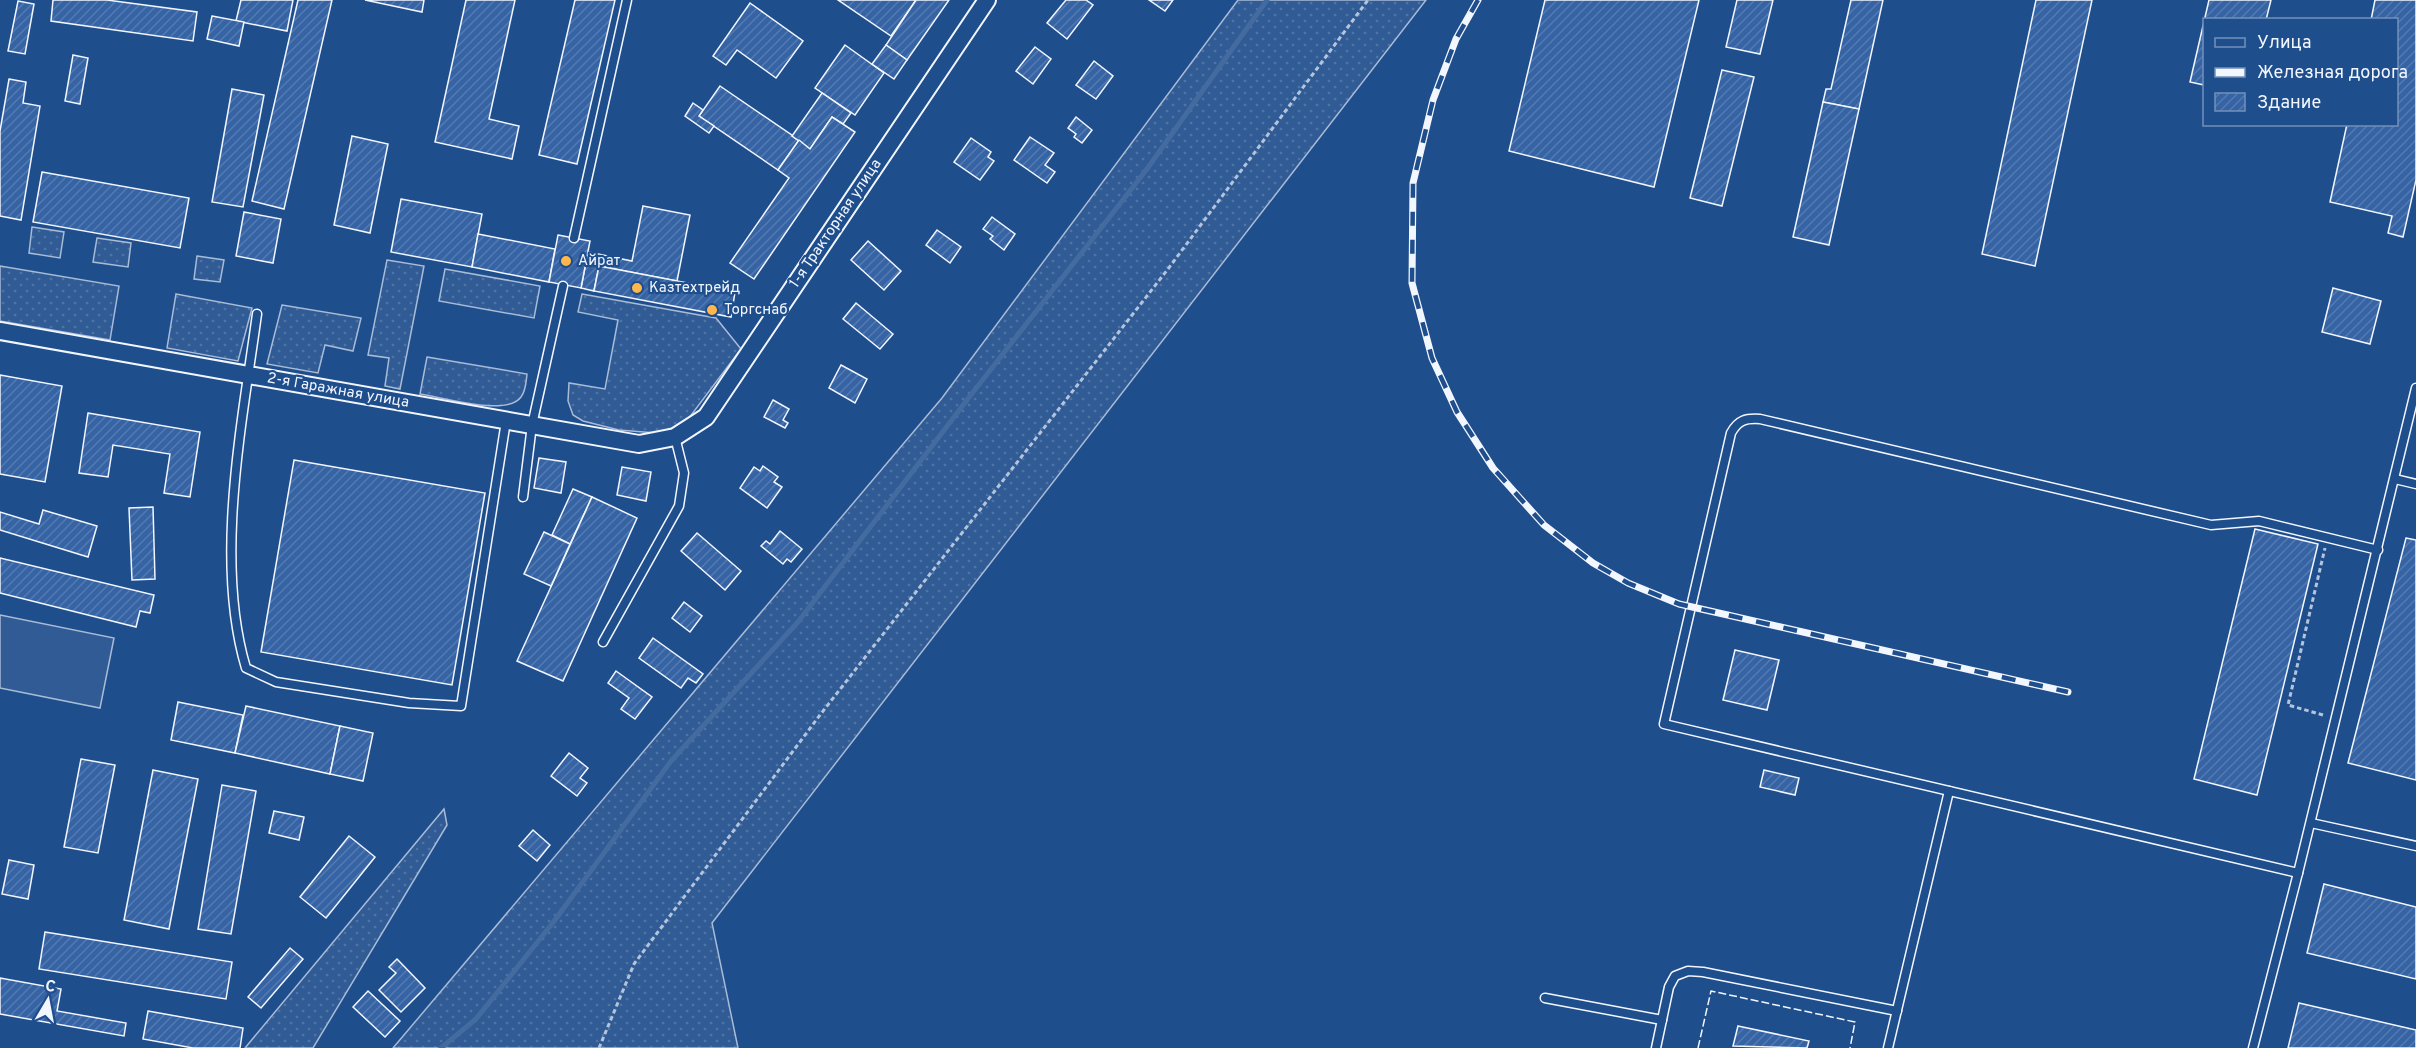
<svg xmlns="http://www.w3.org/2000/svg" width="2416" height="1048" viewBox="0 0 2416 1048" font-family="Overpass,sans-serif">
  <defs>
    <pattern id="grass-dots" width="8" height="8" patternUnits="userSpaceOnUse" patternTransform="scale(1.5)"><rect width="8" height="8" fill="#305b95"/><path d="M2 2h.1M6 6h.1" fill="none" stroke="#4e73a5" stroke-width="1.8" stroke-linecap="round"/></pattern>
    <pattern id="building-hatch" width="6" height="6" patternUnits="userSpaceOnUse" patternTransform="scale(1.5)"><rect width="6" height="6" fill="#3563a3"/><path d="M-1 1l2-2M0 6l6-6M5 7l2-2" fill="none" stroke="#537ab1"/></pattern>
  </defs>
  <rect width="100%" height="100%" fill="#1f4e8c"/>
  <g fill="url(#grass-dots)" stroke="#a8bbd7" stroke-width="1.5">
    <path d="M1238,0H1426L712,923L738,1048H393L942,398Z"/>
    <path d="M32,227L64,232L60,258L29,253Z"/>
    <path d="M97,238L131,243L128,267L93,262Z"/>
    <path d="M197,256L224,260L220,282L194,279Z"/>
    <path d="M387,260L424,266L400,389L385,386L389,358L368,355Z"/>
    <path d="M0,266L119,286L110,340L0,321Z"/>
    <path d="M445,269L540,286L534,318L439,301Z"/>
    <path d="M176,294L252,308L238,361L167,348Z"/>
    <path d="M582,294L716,318L741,349L689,418L673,428L656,433L619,430L583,421L573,415L568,401L569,383L605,389L618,320L578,312Z"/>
    <path d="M282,305L361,318L353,351L325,345L318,373L267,364Z"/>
    <path d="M427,357L527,374C526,382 526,391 521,397C507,417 442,397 420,394Z"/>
    <path d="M444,809L447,825L313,1048H245Z"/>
  </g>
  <path fill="#305b95" stroke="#a8bbd7" stroke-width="1.5" d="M0,615L114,638L100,708L0,688Z"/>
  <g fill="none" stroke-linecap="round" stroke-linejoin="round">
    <path stroke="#446ba0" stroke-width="5" d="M441,1048L476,1019L555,920L671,761L798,622L967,400L1147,169L1267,0"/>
  </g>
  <g fill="url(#building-hatch)" stroke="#f2f6ff" stroke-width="1.5">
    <path d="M53,0H107L197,12L193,41L51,21Z"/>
    <path d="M241,0H293L287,31L236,21Z"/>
    <path d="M298,0H332L284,209L252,201Z"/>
    <path d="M365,0H424L422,12Z"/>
    <path d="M466,0H515L489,119L519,126L512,159L435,142Z"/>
    <path d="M575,0H615L577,164L539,155Z"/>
    <path d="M838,0H916L891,36Z"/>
    <path d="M916,0H949L907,60L886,45Z"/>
    <path d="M1066,0H1086L1093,5L1067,39L1047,23Z"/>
    <path d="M1149,0H1173L1165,11Z"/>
    <path d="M1545,0H1699L1654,187L1509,151Z"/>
    <path d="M1737,0H1773L1760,54L1726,47Z"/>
    <path d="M1851,0H1883L1859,109L1823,102L1826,89H1831Z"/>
    <path d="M2036,0H2092L2035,266L1982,254Z"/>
    <path d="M2209,0H2271L2266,20H2204V85L2190,82Z"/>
    <path d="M2375,0H2416V180L2403,237L2388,233L2392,216L2330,202L2347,124H2396V20H2371Z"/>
    <path d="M18,1L34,4L25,54L8,51Z"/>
    <path d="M750,3L803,41L776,78L737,50L726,65L713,56Z"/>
    <path d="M212,16L244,22L239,46L207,39Z"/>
    <path d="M845,45L884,73L855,115L815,88Z"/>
    <path d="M886,45L907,60L894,79L872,64Z"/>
    <path d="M1035,47L1051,59L1033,84L1016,71Z"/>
    <path d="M73,55L88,58L80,104L65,101Z"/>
    <path d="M1094,61L1113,76L1096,99L1076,85Z"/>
    <path d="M1722,70L1754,77L1722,206L1690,198Z"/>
    <path d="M9,79L26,82L23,103L40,106L21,220L0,216V131Z"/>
    <path d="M720,86L799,140L778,170L699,116Z"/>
    <path d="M232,89L264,95L243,207L212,202Z"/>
    <path d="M822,93L851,113L843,124L832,117L810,149L792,136Z"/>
    <path d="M1823,102L1859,109L1829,245L1793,237Z"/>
    <path d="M693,103L703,110L699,116L714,126L709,133L685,116Z"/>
    <path d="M832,117L855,132L754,279L730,263L789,178L778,170L799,140L810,149Z"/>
    <path d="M1076,117L1092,130L1082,143L1074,137L1076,134L1068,128Z"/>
    <path d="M352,136L388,144L370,233L334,225Z"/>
    <path d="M1030,137L1054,153L1045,165L1055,172L1047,183L1014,160Z"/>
    <path d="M971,138L991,152L988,157L994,161L980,180L954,162Z"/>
    <path d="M42,172L189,198L180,248L33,222Z"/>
    <path d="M401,199L482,214L472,267L391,252Z"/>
    <path d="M643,206L690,215L677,281L599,266L594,291L581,288L588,252L632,261Z"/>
    <path d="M244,212L281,219L273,263L236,256Z"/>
    <path d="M992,217L1015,234L1004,250L990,239L993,236L983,229Z"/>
    <path d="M937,230L961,247L950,263L926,245Z"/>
    <path d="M478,234L555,249L549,282L472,267Z"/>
    <path d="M558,235L590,241L581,288L549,282Z"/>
    <path d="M868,241L901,271L884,290L851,260Z"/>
    <path d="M599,266L735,292L731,317L594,291Z"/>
    <path d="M2333,288L2381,301L2370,344L2322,332Z"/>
    <path d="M856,303L893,334L880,349L843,319Z"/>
    <path d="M841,365L867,379L855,403L829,388Z"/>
    <path d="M0,375L62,386L45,482L0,474Z"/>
    <path d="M773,400L789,409L783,420L788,423L785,428L764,417Z"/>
    <path d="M88,413L200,432L190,497L164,493L170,454L113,445L108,477L79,473Z"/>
    <path d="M539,458L566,462L561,493L534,488Z"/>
    <path d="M294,460L485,493L452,685L261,652Z"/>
    <path d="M763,466L778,477L774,482L782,487L767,508L740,488L754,467L760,471Z"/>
    <path d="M622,467L651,472L646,501L617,495Z"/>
    <path d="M573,489L592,497L570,544L552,535Z"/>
    <path d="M592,497L637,518L563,681L517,661Z"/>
    <path d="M153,507L155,579L132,580L129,508Z"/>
    <path d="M43,510L97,526L88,557L0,530V512L39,524Z"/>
    <path d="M2255,529L2318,544L2257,795L2194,779Z"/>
    <path d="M780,531L802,549L791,562L787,559L783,564L761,546L766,541L770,544Z"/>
    <path d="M544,532L570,544L551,586L524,574Z"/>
    <path d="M697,533L741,571L725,590L681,551Z"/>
    <path d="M2406,538L2416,540V780L2348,763Z"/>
    <path d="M0,558L154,595L150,613L140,611L136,627L0,593Z"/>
    <path d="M684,602L702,616L690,632L672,618Z"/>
    <path d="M653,638L703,674L696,683L688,678L681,688L639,658Z"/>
    <path d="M1735,650L1779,660L1767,710L1723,700Z"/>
    <path d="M616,671L652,697L635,719L621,709L629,698L608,683Z"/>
    <path d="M178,702L243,715L235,753L171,740Z"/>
    <path d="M246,706L340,726L330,774L235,753Z"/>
    <path d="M340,726L373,733L363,781L330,774Z"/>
    <path d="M569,753L588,768L580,778L587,783L577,796L551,776Z"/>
    <path d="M81,759L115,765L98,853L64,847Z"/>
    <path d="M153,770L198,779L169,929L124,920Z"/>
    <path d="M1764,770L1799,778L1795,795L1760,787Z"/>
    <path d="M222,785L256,791L231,934L198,929Z"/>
    <path d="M274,811L304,817L299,840L269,833Z"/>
    <path d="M533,830L550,845L537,861L519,846Z"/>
    <path d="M349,836L375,857L326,918L300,897Z"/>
    <path d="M9,860L34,865L28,899L2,894Z"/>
    <path d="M2324,884L2416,907V979L2307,953Z"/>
    <path d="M45,932L232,962L226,999L39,969Z"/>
    <path d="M290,948L303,959L261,1008L248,997Z"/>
    <path d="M397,959L425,988L401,1012L379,990L396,973L389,967Z"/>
    <path d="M0,978L61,989L57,1011L126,1023L124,1036L0,1014Z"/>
    <path d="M368,991L400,1021L385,1037L353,1007Z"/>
    <path d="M2299,1003L2416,1030V1048H2288Z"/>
    <path d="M148,1011L243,1028L240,1048H193L143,1039Z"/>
    <path d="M1738,1026L1809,1041L1807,1048L1733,1046Z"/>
  </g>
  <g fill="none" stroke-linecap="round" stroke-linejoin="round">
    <defs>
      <g id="service">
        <path d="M574,238L627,0"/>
        <path d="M257,314C242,424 214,561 246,668L276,682L409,703L461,706L506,421"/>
        <path d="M2395,479L2416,484"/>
        <path d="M523,497L532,425L563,286"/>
        <path d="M603,642L679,506L684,473L675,437"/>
        <path d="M2311,823L2416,846"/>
        <path d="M2298,873L1664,724L1731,433C1738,420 1746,418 1760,419L2211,525L2259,521L2378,550"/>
        <path d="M1545,998L1662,1020"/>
        <path d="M1656,1048L1669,987L1675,976L1688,971L1703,972L1897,1011"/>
        <path d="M1888,1048L1949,791"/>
        <path d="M2253,1048L2298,873L2416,388"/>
      </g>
      <path id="minor" d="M0,331L639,444L675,437L706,417L987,0"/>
    </defs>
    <use href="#service" stroke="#f2f6ff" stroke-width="11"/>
    <use href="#minor" stroke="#f2f6ff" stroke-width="20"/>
    <g stroke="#b3c4dc" stroke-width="3" stroke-dasharray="4.5 3" stroke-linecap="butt">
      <path d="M2323,715L2288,705L2325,548"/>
      <path d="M599,1048L634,964L820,715L1168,269L1368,0"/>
    </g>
    <use href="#service" stroke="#1f4e8c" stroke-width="8"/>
    <use href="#minor" stroke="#1f4e8c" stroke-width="16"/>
    <defs>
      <path id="rail" d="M1478,0L1456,39L1433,100L1413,183L1412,283L1432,358L1457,412L1493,468L1544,525L1593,563L1628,583L1679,604L2068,692"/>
    </defs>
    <use href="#rail" stroke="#f2f6ff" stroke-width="7"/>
    <use href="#rail" stroke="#1f4e8c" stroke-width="4.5" stroke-dasharray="14" stroke-linecap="butt"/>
    <path stroke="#f2f6ff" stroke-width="1.5" stroke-dasharray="8 3" stroke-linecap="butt" d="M1698,1048L1711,991L1855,1022L1850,1048"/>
  </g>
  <g fill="#ffb74d" stroke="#1f4e8c" stroke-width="2">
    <circle cx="566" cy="261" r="6"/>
    <circle cx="637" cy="288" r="6"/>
    <circle cx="712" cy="310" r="6"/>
  </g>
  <g text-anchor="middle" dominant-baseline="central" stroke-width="4.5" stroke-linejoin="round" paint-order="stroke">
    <g font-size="15" fill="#f2f6ff" stroke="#1f4e8c">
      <text transform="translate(836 224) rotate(-56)">1-я Тракторная улица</text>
      <text transform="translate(338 391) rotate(10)">2-я Гаражная улица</text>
    </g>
    <g font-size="15" fill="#f2f6ff" stroke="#1f4e8c" text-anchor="start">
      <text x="578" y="261">Айрат</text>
      <text x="649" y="288">Казтехтрейд</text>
      <text x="724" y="310">Торгснаб</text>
    </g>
  </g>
  <rect x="2203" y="18" width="195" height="108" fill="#1f4e8c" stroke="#7391ba" stroke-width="1.5"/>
  <rect x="2215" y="38" width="30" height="9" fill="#1f4e8c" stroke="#7391ba" stroke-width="1.5"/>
  <text x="2257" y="48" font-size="18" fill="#f2f6ff">Улица</text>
  <rect x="2215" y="68" width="30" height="9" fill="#f2f6ff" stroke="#7391ba" stroke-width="1.5"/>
  <text x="2257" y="78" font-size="18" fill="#f2f6ff">Железная дорога</text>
  <rect x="2215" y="93" width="30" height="18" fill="url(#building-hatch)" stroke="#7391ba" stroke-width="1.5"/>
  <text x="2257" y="108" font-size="18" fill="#f2f6ff">Здание</text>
  <g transform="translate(48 1000) rotate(10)" stroke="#1f4e8c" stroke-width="4.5" paint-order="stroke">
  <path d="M0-4.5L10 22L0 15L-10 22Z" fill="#f2f6ff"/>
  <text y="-9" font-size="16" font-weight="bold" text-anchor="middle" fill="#f2f6ff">С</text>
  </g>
</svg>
